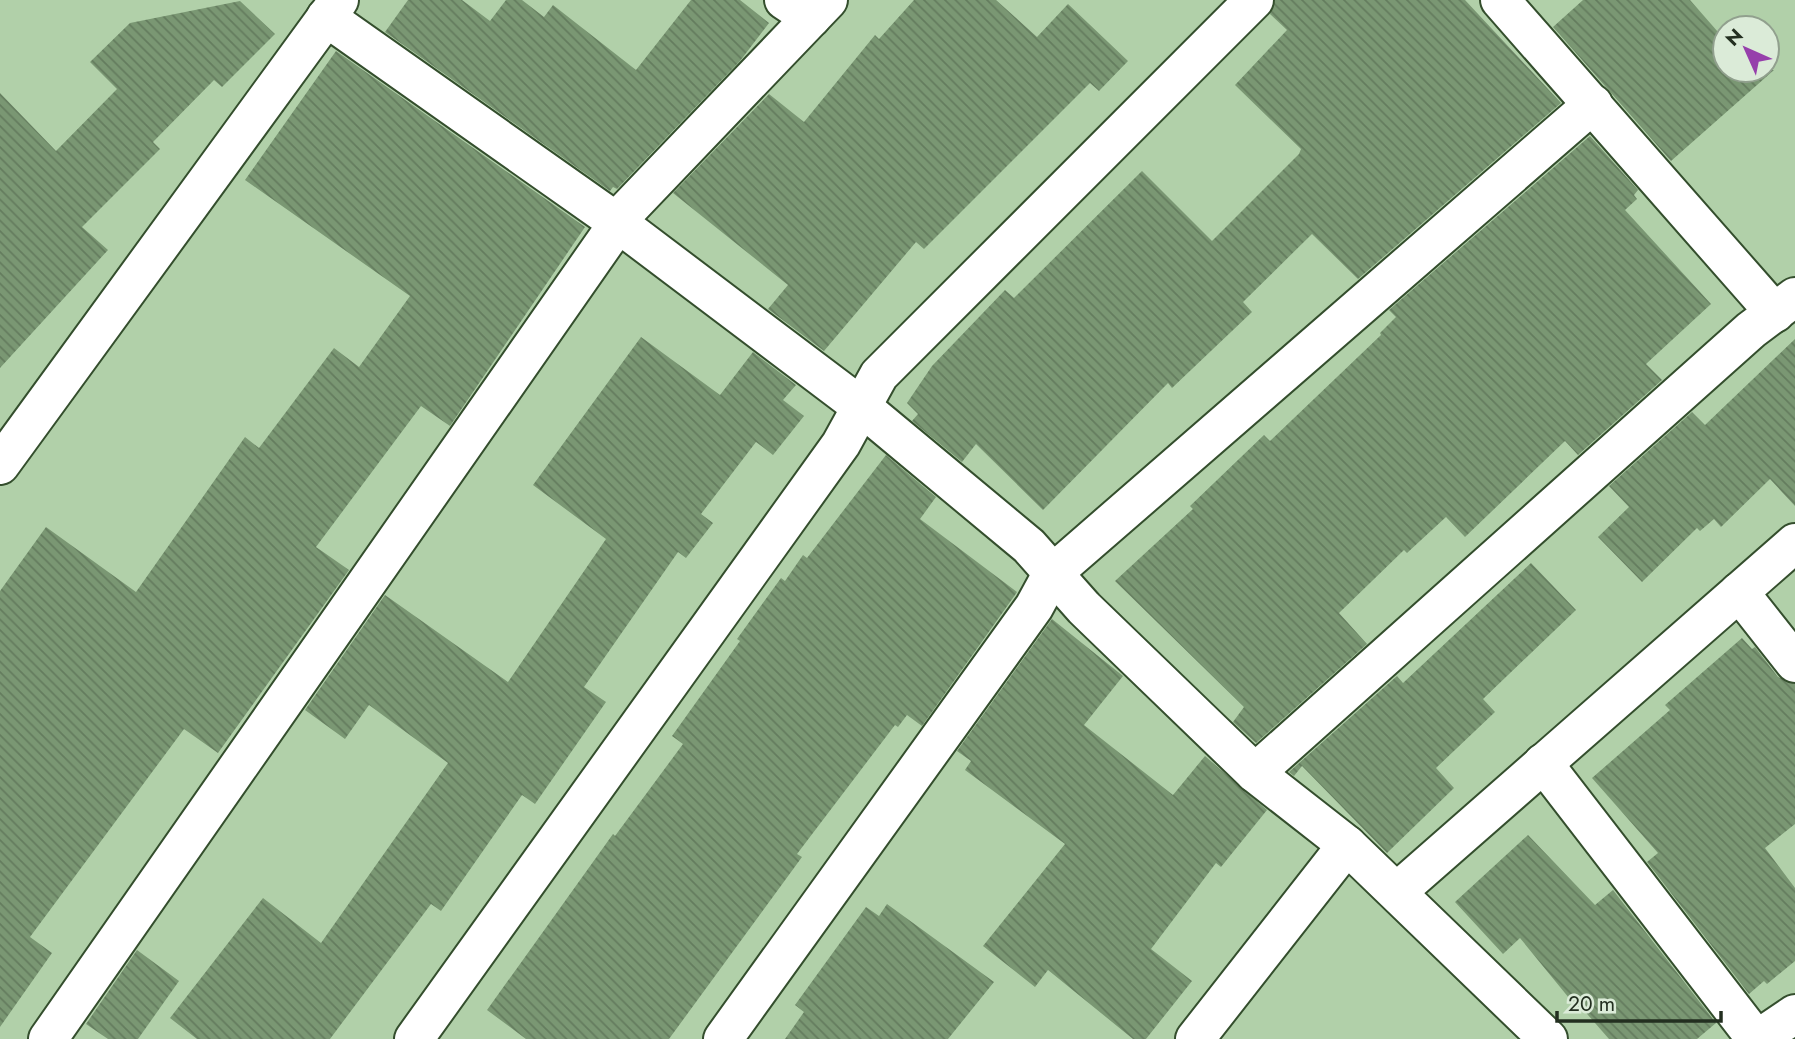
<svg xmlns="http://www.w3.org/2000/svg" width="1795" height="1039" viewBox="0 0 1795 1039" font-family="Jost,sans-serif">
  <defs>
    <pattern id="building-back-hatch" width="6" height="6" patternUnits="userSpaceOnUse" patternTransform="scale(1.75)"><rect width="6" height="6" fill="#7a9773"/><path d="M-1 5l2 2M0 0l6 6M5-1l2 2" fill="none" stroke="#647c5e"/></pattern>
  </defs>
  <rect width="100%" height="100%" fill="#b1d0a9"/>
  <g fill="url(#building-back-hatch)">
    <path d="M408,0H462L490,21L506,0H522L544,17L553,5L636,70L691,0H740L769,23L740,61L617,189L613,187L610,191L385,32Z"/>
    <path d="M914,0H996L1037,37L1068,4L1128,61L1099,91L1090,83L924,249L916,242L824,351L768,309L788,285L673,193L769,94L804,122L875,35L879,39Z"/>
    <path d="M1275,0H1465L1561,103L1358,279L1312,234L1243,302L1252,312L1172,388L1168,383L1043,510L976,444L962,462L912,421L918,414L907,403L932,366L1005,290L1014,298L1142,171L1212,241L1299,154L1301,149L1235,85L1287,30L1270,14Z"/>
    <path d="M1583,0H1690L1725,40V70H1774L1671,161L1553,27Z"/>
    <path d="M240,1L275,34L222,87L214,80L153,142L160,149L82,227L108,250L0,368V93L56,151L117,89L90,62L130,23Z"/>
    <path d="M336,51L585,227L450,426L421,406L316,547L349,570L218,753L184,729L30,937L52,953L0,1027V591L46,527L136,592L245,437L259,448L334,348L359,367L410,296L245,180Z"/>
    <path d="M1590,136L1638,190L1634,195L1637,199L1625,210L1711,304L1646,364L1662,380L1578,455L1565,441L1465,537L1446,517L1407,553L1404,550L1339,613L1367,644L1256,743L1233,722L1244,707L1115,581L1193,509L1190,506L1264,435L1270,441L1381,335L1380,333L1396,317L1389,310Z"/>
    <path d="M641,337L720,395L753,352L796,385L783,400L804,416L773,455L756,442L701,514L713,523L686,558L678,552L584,687L606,702L535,804L522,795L441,911L431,904L330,1039H197L170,1018L263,898L321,943L448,763L369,705L345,739L305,710L385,595L508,682L606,539L533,485Z"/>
    <path d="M1795,339V506L1770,479L1721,527L1714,519L1700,531L1697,528L1642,582L1598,537L1629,507L1609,486L1692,412L1705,425Z"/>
    <path d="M886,455L936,497L920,519L1017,592L1015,595L922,726L907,715L898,727L895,725L797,854L802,857L669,1039H526L487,1010L613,834L615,836L683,744L672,736L740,641L737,639L781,578L785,581L803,555L807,558Z"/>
    <path d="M1531,563L1576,610L1483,699L1495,712L1436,768L1454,788L1387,853L1302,766L1294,776L1289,772L1397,676L1403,683Z"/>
    <path d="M1052,619L1123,676L1084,725L1173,795L1205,756L1267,810L1221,867L1216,863L1151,949L1192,981L1146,1039H1133L1048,970L1035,987L983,946L1065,844L965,770L971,761L957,751Z"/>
    <path d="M1742,638L1752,649L1755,647L1778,677L1795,684V824L1765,848L1795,888V961L1767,984L1764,981L1749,994L1647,862L1658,853L1592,778L1670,710L1665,705Z"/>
    <path d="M1528,835L1595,905L1613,890L1716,1023L1697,1039H1609L1581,1007L1578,1009L1520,938L1503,954L1455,902Z"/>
    <path d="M887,904L994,982L948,1039H785L804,1012L795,1005L866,907L879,916Z"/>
    <path d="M137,950L179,981L138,1039H108L86,1024Z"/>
  </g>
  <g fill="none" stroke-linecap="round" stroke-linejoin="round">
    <defs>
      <g id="minor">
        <path d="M784,0L811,18"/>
        <path d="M1500,0L1775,313"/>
        <path d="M326,17L618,223L863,408L1029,546L1084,608L1255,773L1347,845L1548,1039"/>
        <path d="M0,465L339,0"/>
        <path d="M1739,592L1795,663"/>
        <path d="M1543,763L1756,1039"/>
        <path d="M1255,773L1751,330L1795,297"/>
        <path d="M1398,891L1795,543"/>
        <path d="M48,1039L628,209L828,0"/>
        <path d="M414,1039L841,444L879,375L1254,0"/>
        <path d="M723,1039L1034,607L1052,574L1593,104"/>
        <path d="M1195,1039L1347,845"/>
        <path d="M1758,1039L1795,1014"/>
      </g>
    </defs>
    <use href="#minor" stroke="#344e2d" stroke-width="42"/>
    <use href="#minor" stroke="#fff" stroke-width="38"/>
  </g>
  <g transform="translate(1746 49) rotate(315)"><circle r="33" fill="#dbebd8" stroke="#91a08e" stroke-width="2"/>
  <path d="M0-5L12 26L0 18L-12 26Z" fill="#963fab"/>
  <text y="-10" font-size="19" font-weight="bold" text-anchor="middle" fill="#232f20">N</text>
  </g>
  <path d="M1557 1011v10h164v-10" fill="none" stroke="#232f20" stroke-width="3.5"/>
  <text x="1568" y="1011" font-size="21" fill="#232f20" stroke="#dbebd8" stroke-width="5" paint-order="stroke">20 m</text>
</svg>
